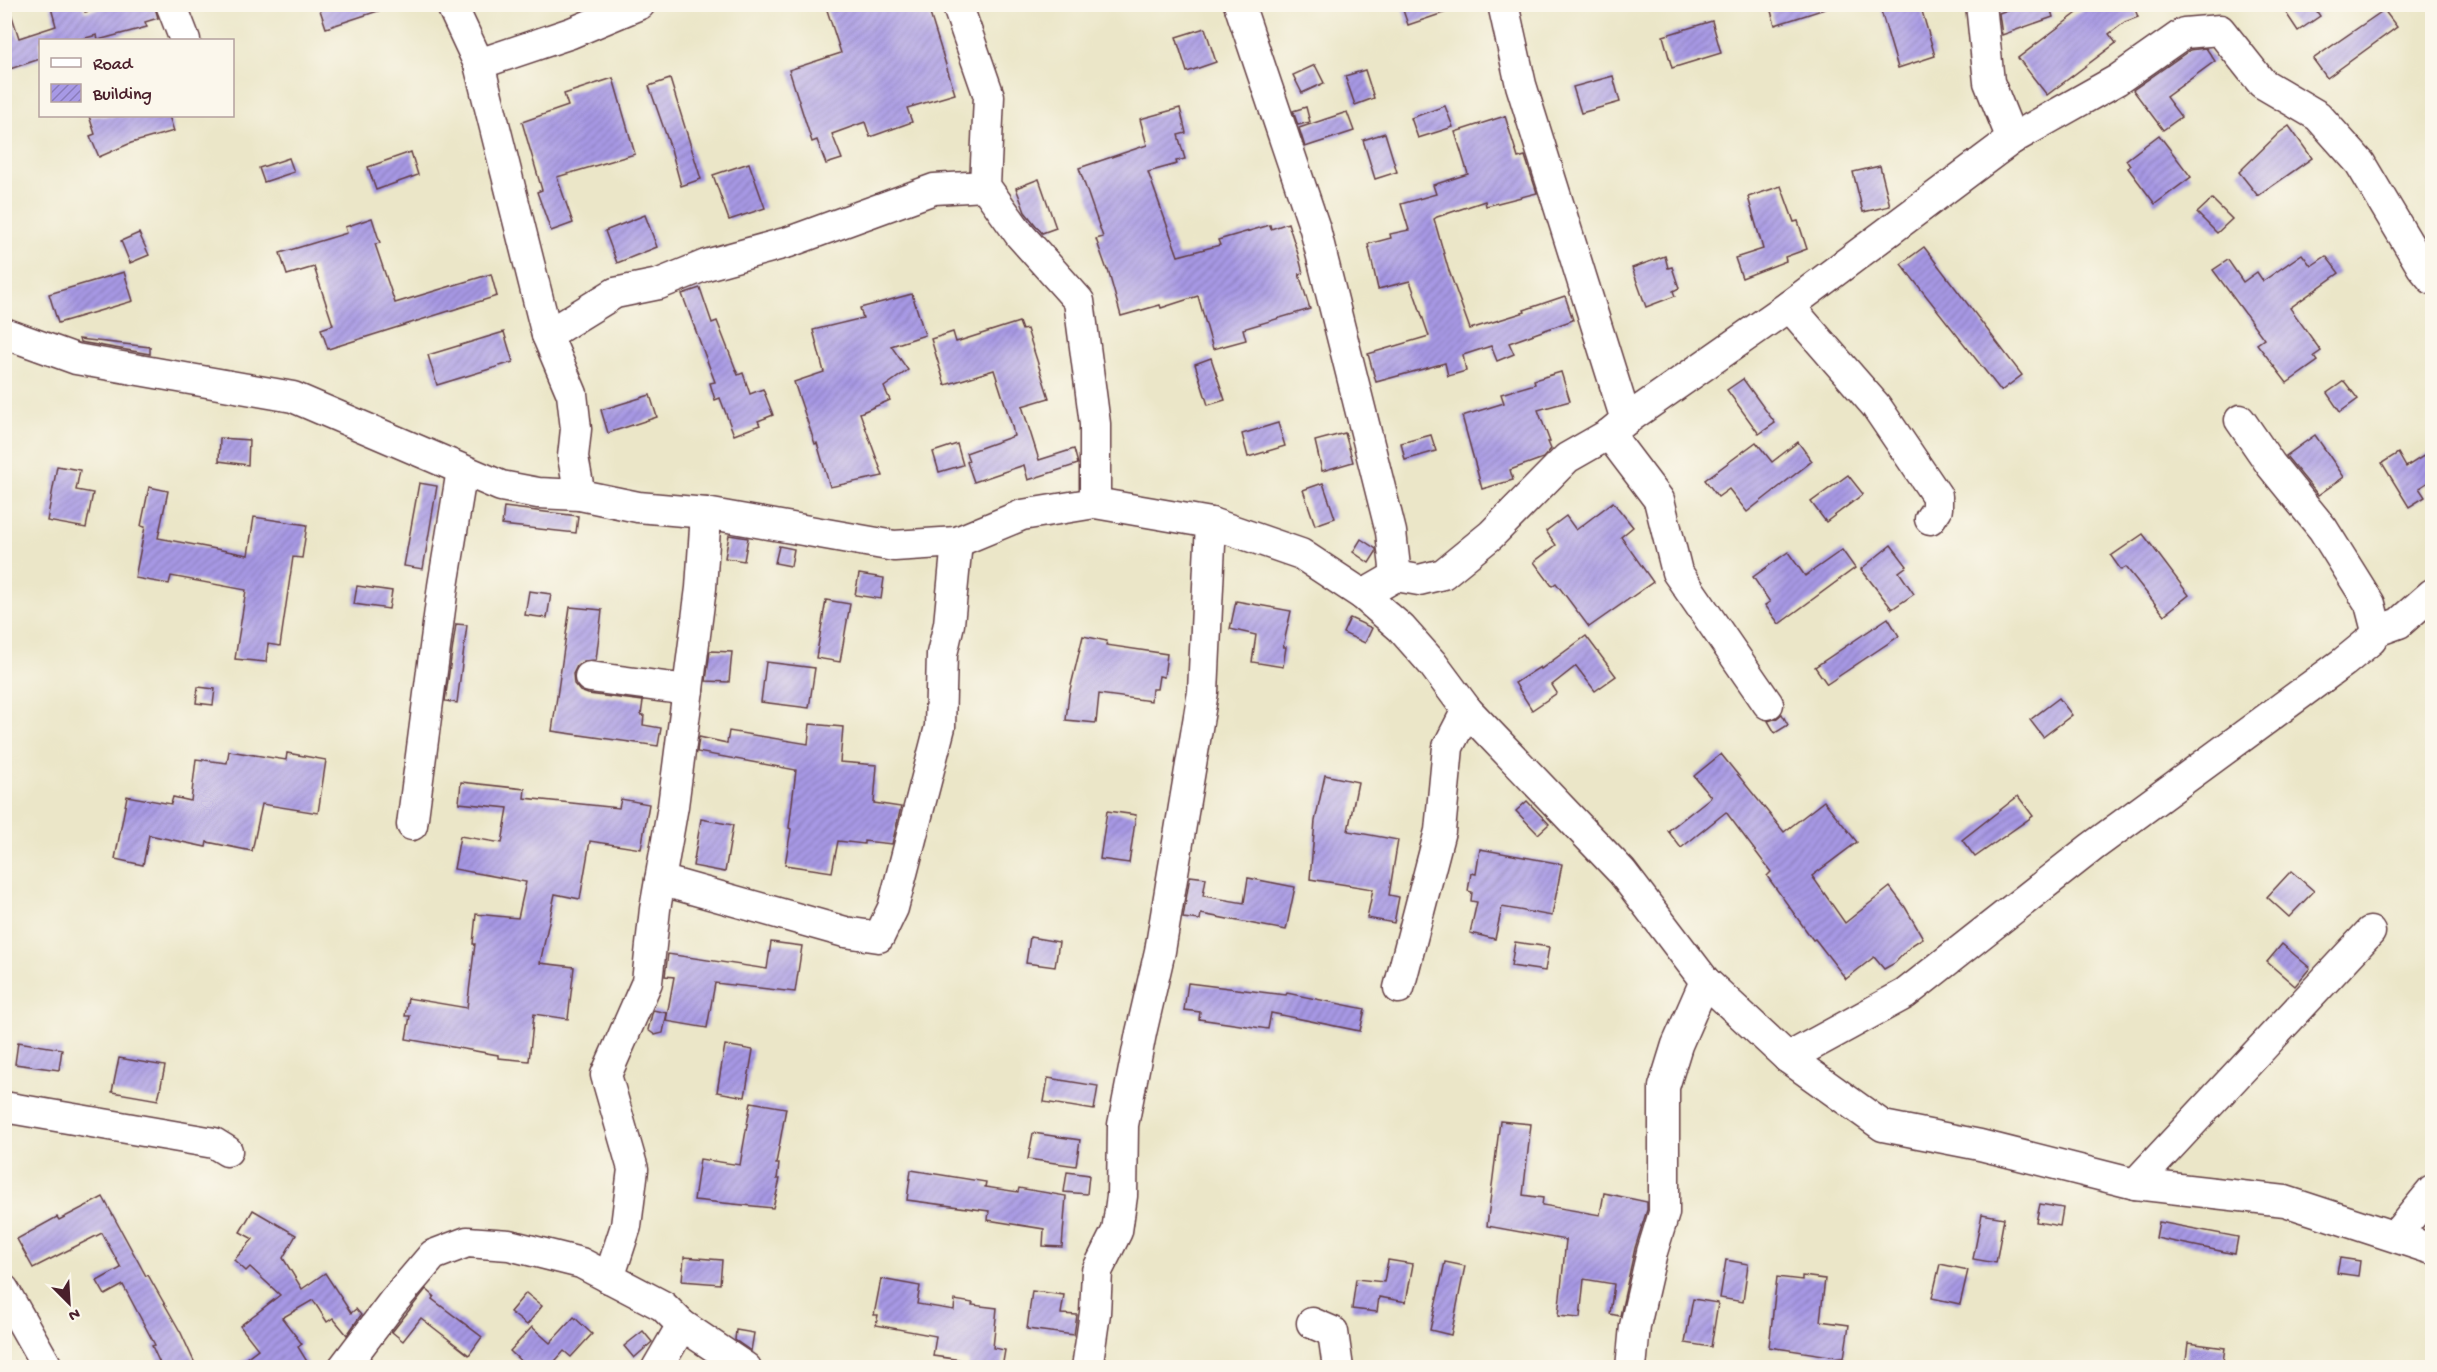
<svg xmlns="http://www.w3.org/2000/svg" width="2437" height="1372" viewBox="0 0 2437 1372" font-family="'Gochi Hand',sans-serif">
  <defs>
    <pattern id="building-hatch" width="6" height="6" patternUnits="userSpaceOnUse" patternTransform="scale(1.5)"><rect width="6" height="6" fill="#a799e5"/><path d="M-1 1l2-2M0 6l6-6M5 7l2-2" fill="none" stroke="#8a7cba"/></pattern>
  </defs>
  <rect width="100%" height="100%" fill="#fbf7ec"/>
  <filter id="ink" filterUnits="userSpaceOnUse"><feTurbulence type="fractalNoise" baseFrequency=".0167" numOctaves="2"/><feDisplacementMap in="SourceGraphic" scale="12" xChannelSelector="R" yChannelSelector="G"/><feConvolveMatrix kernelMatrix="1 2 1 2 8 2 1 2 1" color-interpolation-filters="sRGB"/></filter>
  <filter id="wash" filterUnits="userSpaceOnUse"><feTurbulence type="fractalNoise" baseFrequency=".008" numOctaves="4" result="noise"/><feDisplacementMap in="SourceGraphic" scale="24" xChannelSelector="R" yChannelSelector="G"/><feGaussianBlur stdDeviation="1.35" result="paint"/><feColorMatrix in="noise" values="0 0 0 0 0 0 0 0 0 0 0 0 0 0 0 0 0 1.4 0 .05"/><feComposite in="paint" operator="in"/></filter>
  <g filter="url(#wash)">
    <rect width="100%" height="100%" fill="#ebe6c8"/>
    <g id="blocks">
      <g fill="url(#building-hatch)">
        <path d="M4,4H8L19,38L56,26L50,4H82L85,12L114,4H154L158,18L145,22L147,27L98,40L97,35L78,40H40V59L4,71Z"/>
        <path d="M318,4H386L387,8L326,28Z"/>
        <path d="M825,4H927L955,94L907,108L912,122L870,137L865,122L832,134L842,159L826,164L817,140L812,142L789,70L841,53Z"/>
        <path d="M1401,4H1460L1461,7L1408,25Z"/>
        <path d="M1769,4H1828V8L1775,25Z"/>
        <path d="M1879,4H1920L1935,56L1898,68Z"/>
        <path d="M2024,4H2049L2053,17L2002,35L1999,13Z"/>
        <path d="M2089,4H2133L2138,17L2125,22L2109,34L2116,43L2047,95L2018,58Z"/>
        <path d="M2280,4H2312L2320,16L2298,31Z"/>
        <path d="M2384,10L2397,27L2327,78L2313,59Z"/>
        <path d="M1712,21L1721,53L1672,68L1663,36Z"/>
        <path d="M1205,28L1216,62L1187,72L1176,37Z"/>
        <path d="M2206,48L2215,61L2166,97L2181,117L2163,130L2133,90L2190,50Z"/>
        <path d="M1315,65L1324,83L1302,93L1293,75Z"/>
        <path d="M1365,70L1374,98L1355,105L1345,76Z"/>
        <path d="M1613,76L1620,102L1581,113L1573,87Z"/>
        <path d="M613,78L635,154L557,177L573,223L551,231L537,192L542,190L522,122L568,106L564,94Z"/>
        <path d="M670,79L701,179L681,186L671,149L649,86Z"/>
        <path d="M1445,106L1453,127L1418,138L1411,118Z"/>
        <path d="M1306,107L1310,122L1298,125L1293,111Z"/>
        <path d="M1180,108L1186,133L1178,135L1185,159L1176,161L1177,164L1148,172L1178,256L1220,245L1218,240L1270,225L1271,229L1288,223L1298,254L1303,273L1299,274L1310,309L1243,329L1246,340L1213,349L1198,296L1161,308L1160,305L1121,316L1108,270H1107L1096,239L1103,237L1079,168L1147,145L1140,119Z"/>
        <path d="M1347,112L1354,131L1305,147L1299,128Z"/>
        <path d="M89,116H169L174,131L131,143L99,157L90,136L95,134Z"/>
        <path d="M1505,116L1518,158L1525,156L1537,193L1486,206L1485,201L1437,217L1434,219L1448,268L1470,329L1525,312L1524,310L1565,296L1573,320L1509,343L1514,354L1497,361L1491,346L1463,355L1466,371L1448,376L1445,363L1376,382L1368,354L1429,336L1410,281L1378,289L1368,244L1391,238L1390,234L1409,230L1401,204L1436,194L1433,185L1468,174L1455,132Z"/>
        <path d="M2289,126L2312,158L2258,196L2239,172L2279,133Z"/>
        <path d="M1385,133L1397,172L1375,179L1363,140Z"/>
        <path d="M2159,135L2191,177L2155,204L2128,168L2130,166L2126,160Z"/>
        <path d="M411,152L418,175L376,190L368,167Z"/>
        <path d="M289,158L294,172L264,182L259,168Z"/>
        <path d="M749,163L765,208L729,220L713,175Z"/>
        <path d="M1880,166L1890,206L1863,212L1853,172Z"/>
        <path d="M1039,179L1056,228L1042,233L1025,212L1016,188Z"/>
        <path d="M1781,186L1794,222L1798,221L1807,249L1785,257L1786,261L1742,278L1735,258L1763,249L1748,197Z"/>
        <path d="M2212,199L2232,219L2217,233L2197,213Z"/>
        <path d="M645,215L657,247L617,263L605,231Z"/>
        <path d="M372,218L380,243L375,244L395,303L491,274L497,296L328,349L321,329L333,325L314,267L287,275L280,253L347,233L345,227Z"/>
        <path d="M139,233L149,255L130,263L121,241Z"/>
        <path d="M1924,247L2022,375L2001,391L1901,264Z"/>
        <path d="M2302,254L2311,266L2326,256L2339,273L2290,308L2321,351L2314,356L2318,361L2287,383L2257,344L2264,339L2213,270L2228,260L2243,282L2257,272L2263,281Z"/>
        <path d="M1665,256L1668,268L1672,267L1679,288L1673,291L1675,296L1646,307L1632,268Z"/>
        <path d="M124,272L133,301L58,323L49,294Z"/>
        <path d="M700,288L712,323L717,321L738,375L743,373L750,394L763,389L773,415L758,421L760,425L734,435L720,398L715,400L710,383L715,382L682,294Z"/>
        <path d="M912,294L925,335L891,346L908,370L884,387L890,400L860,413L883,476L830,487L817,443L815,444L794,382L824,372L813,330L863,318L860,308Z"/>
        <path d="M1019,322L1022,330L1027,329L1049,398L1022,406L1039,460L1074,449L1078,464L1028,480L1024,465L974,482L967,462L969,461L966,453L1014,436L1012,426L994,370L945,385L931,339L953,332L956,342Z"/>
        <path d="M504,332L513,362L437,385L428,355Z"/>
        <path d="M79,339L150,347V354L80,342Z"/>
        <path d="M1211,358L1225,400L1208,405L1195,364Z"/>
        <path d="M1561,372L1570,401L1538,410L1550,442H1548L1551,449L1543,458L1510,470L1513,480L1482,489L1462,416L1504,403L1501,394L1535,384L1534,380Z"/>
        <path d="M1743,379L1775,423L1759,434L1727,390Z"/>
        <path d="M2344,381L2358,399L2340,412L2327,393Z"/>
        <path d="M650,395L657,417L608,433L601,410Z"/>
        <path d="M1278,423L1285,446L1248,457L1242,434Z"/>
        <path d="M1345,433L1353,462L1322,471L1315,441Z"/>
        <path d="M1431,435L1436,451L1405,460L1401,443Z"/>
        <path d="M2315,435L2344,477L2318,495L2286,456Z"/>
        <path d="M220,438L249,440L248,465L219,461Z"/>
        <path d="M1756,442L1772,462L1798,442L1812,461L1747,512L1729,489L1718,497L1705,480Z"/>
        <path d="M957,444L963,465L939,472L933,452Z"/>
        <path d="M2433,450V479L2419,488L2425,497L2409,507L2382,463L2398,453L2406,467Z"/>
        <path d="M57,466L80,470L76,490L93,493L86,528L47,521Z"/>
        <path d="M1848,475L1863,494L1826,522L1811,502Z"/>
        <path d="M419,483L437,486L423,569L404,566Z"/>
        <path d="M1323,483L1335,518L1315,525L1303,490Z"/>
        <path d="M149,487L168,491L158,538L248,555L254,517L307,525L302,558L293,557L280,646L268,644L266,662L235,659L246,590L171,576L169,584L135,578L145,527L141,526Z"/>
        <path d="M1613,502L1633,527L1621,537L1653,582L1589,627L1556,583L1552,586L1534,562L1556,545L1546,531L1566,516L1576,530Z"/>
        <path d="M504,507L578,516L576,533L502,525Z"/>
        <path d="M2143,534L2189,595L2164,615L2126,567L2121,570L2111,556Z"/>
        <path d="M729,535L748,538L744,561L725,558Z"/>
        <path d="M1361,539L1376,549V552L1369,563L1353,552Z"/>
        <path d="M1891,545L1907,566L1899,572L1914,594L1892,609L1861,569Z"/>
        <path d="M779,546L794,549L791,566L775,563Z"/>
        <path d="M1842,550L1855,568L1779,624L1765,605L1770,602L1753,577L1788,552L1805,576Z"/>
        <path d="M859,574L884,578L881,599L855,595Z"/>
        <path d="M357,586L392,591L389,609L354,604Z"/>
        <path d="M529,591L551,594L547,618L525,615Z"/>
        <path d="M826,600L850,604L840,662L816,658Z"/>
        <path d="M1236,601L1291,611L1283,647H1286L1283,667L1252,662L1256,635L1230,629Z"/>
        <path d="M570,607L602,610L596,660L584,661L577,666L573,674L574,684L580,691L588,694L643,701L641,715H644L643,725L661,728L658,746L552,731Z"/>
        <path d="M1350,618L1372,628L1365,643L1343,633Z"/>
        <path d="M1888,618L1899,636L1827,684L1815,667Z"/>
        <path d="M456,624L467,625L457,703L445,701Z"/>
        <path d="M1083,636L1107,641L1106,645L1167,654L1164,677L1159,676L1157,689H1152L1151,701L1099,694L1096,723L1066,720L1069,694Z"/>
        <path d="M1586,636L1616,676L1595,691L1576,666L1552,685L1557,693L1532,710L1515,683L1540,667L1541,669Z"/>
        <path d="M710,651L732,652L729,682L706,681Z"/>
        <path d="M766,662L815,668L809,708L761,702Z"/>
        <path d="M198,687L215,689L213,705L196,703Z"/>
        <path d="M2059,698L2072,715L2043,737L2030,720Z"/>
        <path d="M1782,714L1788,725L1775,733L1768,721L1777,718Z"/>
        <path d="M810,724L843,727L840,762L877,765L874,803L901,807L892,844L864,841V844L838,841L832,872L785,865L791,829L789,828L796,770L697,752L699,737L727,743L729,731L808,744Z"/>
        <path d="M229,751L286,760L287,753L326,760L318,813L262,804L252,851L207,842L206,847L149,835L143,865L115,859L127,796L171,804L173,797L191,801L196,759L227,763Z"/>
        <path d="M1721,754L1784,832L1824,801L1857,842L1812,876L1845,923L1890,887L1905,907L1923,938L1912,945L1895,963L1884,969L1874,957L1846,979L1815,939L1813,940L1767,876L1771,872L1726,812L1681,848L1668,831L1711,797L1694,776Z"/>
        <path d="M1325,775L1358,782L1348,831L1398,840L1389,895L1399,897L1394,923L1367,918L1373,889L1310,879L1315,821Z"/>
        <path d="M461,782L525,789L524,798L619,808L621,799L649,804L641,849L590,841L580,899L555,894L540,963L574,967L568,1019L534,1014L529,1061L498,1058V1055L406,1039L410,1016H405L408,998L467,1008L475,944H473L476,914L518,918L526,882L454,869L460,836L502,843L508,808L459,803Z"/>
        <path d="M2018,796L2033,816L1975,857L1962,840Z"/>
        <path d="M1527,801L1549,824L1538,834L1516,811Z"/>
        <path d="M1107,811L1136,815L1129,863L1100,859Z"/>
        <path d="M701,819L733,825L725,872L693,866Z"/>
        <path d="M1480,849L1562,864L1552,916L1502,907L1495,939L1470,933L1477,902L1471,901L1472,892L1468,891L1471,873L1476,874Z"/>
        <path d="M2291,871L2314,891L2289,917L2267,897Z"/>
        <path d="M1190,876L1206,878L1203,896L1244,903L1248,878L1295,887L1286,930L1201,914L1200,920L1183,918Z"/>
        <path d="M1030,937L1059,942L1055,967L1026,963Z"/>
        <path d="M771,942L802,946L795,992L715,983L707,1028L666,1021L674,977L665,976L668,954L767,969Z"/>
        <path d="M1515,942L1549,947L1545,971L1511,966Z"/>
        <path d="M2282,944L2310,968L2295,986L2267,962Z"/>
        <path d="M1188,983L1286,995L1287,993L1365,1009L1360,1031L1271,1013L1268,1029L1199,1019L1200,1012L1184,1010Z"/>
        <path d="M653,1010L667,1013L663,1033L655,1035L648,1030Z"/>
        <path d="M18,1042L62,1049L59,1070L15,1064Z"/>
        <path d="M725,1045L753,1050L745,1097L717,1092Z"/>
        <path d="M119,1058L165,1066L158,1100L112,1092Z"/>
        <path d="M1048,1078L1098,1086L1094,1110L1044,1102Z"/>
        <path d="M751,1102L786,1108L776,1164H779L777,1179H780L773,1208L694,1200L700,1159L740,1165Z"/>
        <path d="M1500,1121L1531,1124L1523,1195L1543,1198L1542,1205L1600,1215L1604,1193L1647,1202V1210L1635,1248L1620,1316L1610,1314L1614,1284L1584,1279L1580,1318L1558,1316L1566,1240L1487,1226Z"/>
        <path d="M1033,1133L1080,1140L1076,1166L1028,1159Z"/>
        <path d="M911,1170L986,1182L985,1187L1018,1192L1019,1188L1066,1196L1062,1247L1043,1246L1044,1229L988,1220L989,1211L907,1200Z"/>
        <path d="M1067,1172L1089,1175L1087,1194L1064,1192Z"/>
        <path d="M103,1197L146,1276L148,1275L181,1333L197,1368H162L152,1346L155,1345L123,1285L105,1295L97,1281L121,1268L102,1233L33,1268L17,1239L57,1217L59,1220Z"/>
        <path d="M2040,1204L2063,1208L2060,1226L2036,1222Z"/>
        <path d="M253,1210L296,1235L283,1258L302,1289L325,1273L351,1313L356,1309L361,1315L347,1335L333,1318L327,1322L313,1300L282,1318L302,1344L298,1347L311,1368H233L258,1349L240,1326L280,1295L250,1267L246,1271L234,1260L253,1239L240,1232Z"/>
        <path d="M1982,1214L2004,1218L1996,1263L1973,1259Z"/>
        <path d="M2159,1222L2238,1237L2235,1254L2156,1238Z"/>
        <path d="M684,1257L722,1260L720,1284L682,1281Z"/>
        <path d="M2340,1258L2360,1261L2358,1276L2337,1273Z"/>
        <path d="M1388,1260L1413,1264L1406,1302L1379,1297L1377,1312L1352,1309L1356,1279L1384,1282Z"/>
        <path d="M1726,1260L1748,1264L1743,1302L1720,1298Z"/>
        <path d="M1445,1262L1465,1266L1451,1335L1430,1330Z"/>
        <path d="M1940,1264L1968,1270L1960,1304L1932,1298Z"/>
        <path d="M1802,1276L1825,1279L1820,1321L1849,1325L1844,1358L1769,1347L1777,1277L1802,1280Z"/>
        <path d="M881,1279L920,1286L917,1304L954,1310L955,1300L973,1303L972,1305L997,1308L993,1348L1005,1350L1002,1368H968L969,1361L933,1356L936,1336L876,1325L878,1315H874Z"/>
        <path d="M426,1289L434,1296L432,1299L482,1337L469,1355L421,1318L403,1341L392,1332Z"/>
        <path d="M1032,1291L1064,1295L1061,1314L1077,1315L1074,1335L1027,1329Z"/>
        <path d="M526,1293L542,1306L527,1325L510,1312Z"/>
        <path d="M1693,1299L1718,1303L1711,1347L1685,1343Z"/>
        <path d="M574,1317L592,1334L571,1357L564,1351L549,1368H528L510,1351L532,1327L550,1343Z"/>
        <path d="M736,1330L754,1333L751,1351L735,1340Z"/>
        <path d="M643,1331L652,1342L634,1358L624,1346Z"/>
        <path d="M2188,1343L2225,1348L2222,1368H2185Z"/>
      </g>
    </g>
  </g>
  <g filter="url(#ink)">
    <use href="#blocks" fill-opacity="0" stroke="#623d43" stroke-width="1.5"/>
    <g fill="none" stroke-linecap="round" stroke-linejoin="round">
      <defs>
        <g id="minor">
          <path d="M171,4L185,40"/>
          <path d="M451,4L479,64L547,335L572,394L576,429L573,457L580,495"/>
          <path d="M957,4L989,96L985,186L1020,235L1079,301L1095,424V503"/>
          <path d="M1239,4L1315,229L1391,532L1396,576"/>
          <path d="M479,64L571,33L640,4"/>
          <path d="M2012,139L2117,80L2184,33L2220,30L2262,83L2318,116L2360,163L2422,267L2432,279"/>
          <path d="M1789,306L1876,406L1937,496V509L1930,519"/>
          <path d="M4,333L76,359L293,397L501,486L538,493L580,495L638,507L706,513L894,546L957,542L1022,515L1095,503L1211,523L1301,554L1363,595L1401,628L1432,663L1467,710L1622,872L1705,981L1788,1058L1883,1126L1980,1145L2135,1184L2285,1201L2432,1249"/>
          <path d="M547,335L615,293L659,284L706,265L789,242L934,189L985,186"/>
          <path d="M1626,420L1789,306L2012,139L1989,82L1981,4"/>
          <path d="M2240,420L2271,465L2323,529L2370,604L2377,631"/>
          <path d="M1609,434L1659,500L1677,572L1768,704"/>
          <path d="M1363,595L1396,576L1419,580L1443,574L1491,535L1567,458L1609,434L1626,420L1521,85L1503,4"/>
          <path d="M590,677L688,690"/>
          <path d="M412,825L443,586L462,470"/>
          <path d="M660,880L845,932L879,937L893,908L940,727L942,654L949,624L957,542"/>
          <path d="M1399,988L1440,831L1448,747L1467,710"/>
          <path d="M1788,1058L1905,994L2092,847L2344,662L2371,640L2377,631L2399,623L2432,594"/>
          <path d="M4,1107L214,1143L227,1151"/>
          <path d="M2135,1184L2370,932"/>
          <path d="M2395,1236L2432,1191"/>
          <path d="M609,1278L626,1226L633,1169L606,1075L647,982L655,909L673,806L701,588L706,513"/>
          <path d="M4,1290L48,1368"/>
          <path d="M1312,1323L1333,1332L1338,1368"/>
          <path d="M343,1368L393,1302L433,1255L467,1242L509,1245L581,1263L663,1306L682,1325L746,1368"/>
          <path d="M657,1368L682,1325"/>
          <path d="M1087,1368L1095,1313L1097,1271L1117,1231L1122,1196L1123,1125L1141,1033L1160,951L1203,692L1211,523"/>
          <path d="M1631,1368L1635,1326L1652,1252L1664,1213V1087L1677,1045L1705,981"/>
        </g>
      </defs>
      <use href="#minor" stroke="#623d43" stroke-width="33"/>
      <use href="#minor" stroke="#fff" stroke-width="30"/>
    </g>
  </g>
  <rect width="2437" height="1372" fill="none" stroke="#fbf7ec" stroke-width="24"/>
  <rect x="39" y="39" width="195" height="78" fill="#fbf7ec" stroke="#b4a19f" stroke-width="1.5"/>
  <rect x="51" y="58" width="30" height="9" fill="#ffffff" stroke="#b4a19f" stroke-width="1.5"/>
  <text x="93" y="69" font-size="18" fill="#4a1f2b">Road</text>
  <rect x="51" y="84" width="30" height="18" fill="url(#building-hatch)" stroke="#b4a19f" stroke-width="1.5"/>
  <text x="93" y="99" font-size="18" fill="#4a1f2b">Building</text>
  <g transform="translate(69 1303) rotate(156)" stroke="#fbf7ec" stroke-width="4.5" paint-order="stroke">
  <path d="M0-4.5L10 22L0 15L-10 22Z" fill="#4a1f2b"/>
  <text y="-9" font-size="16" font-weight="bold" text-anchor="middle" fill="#4a1f2b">N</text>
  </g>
</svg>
